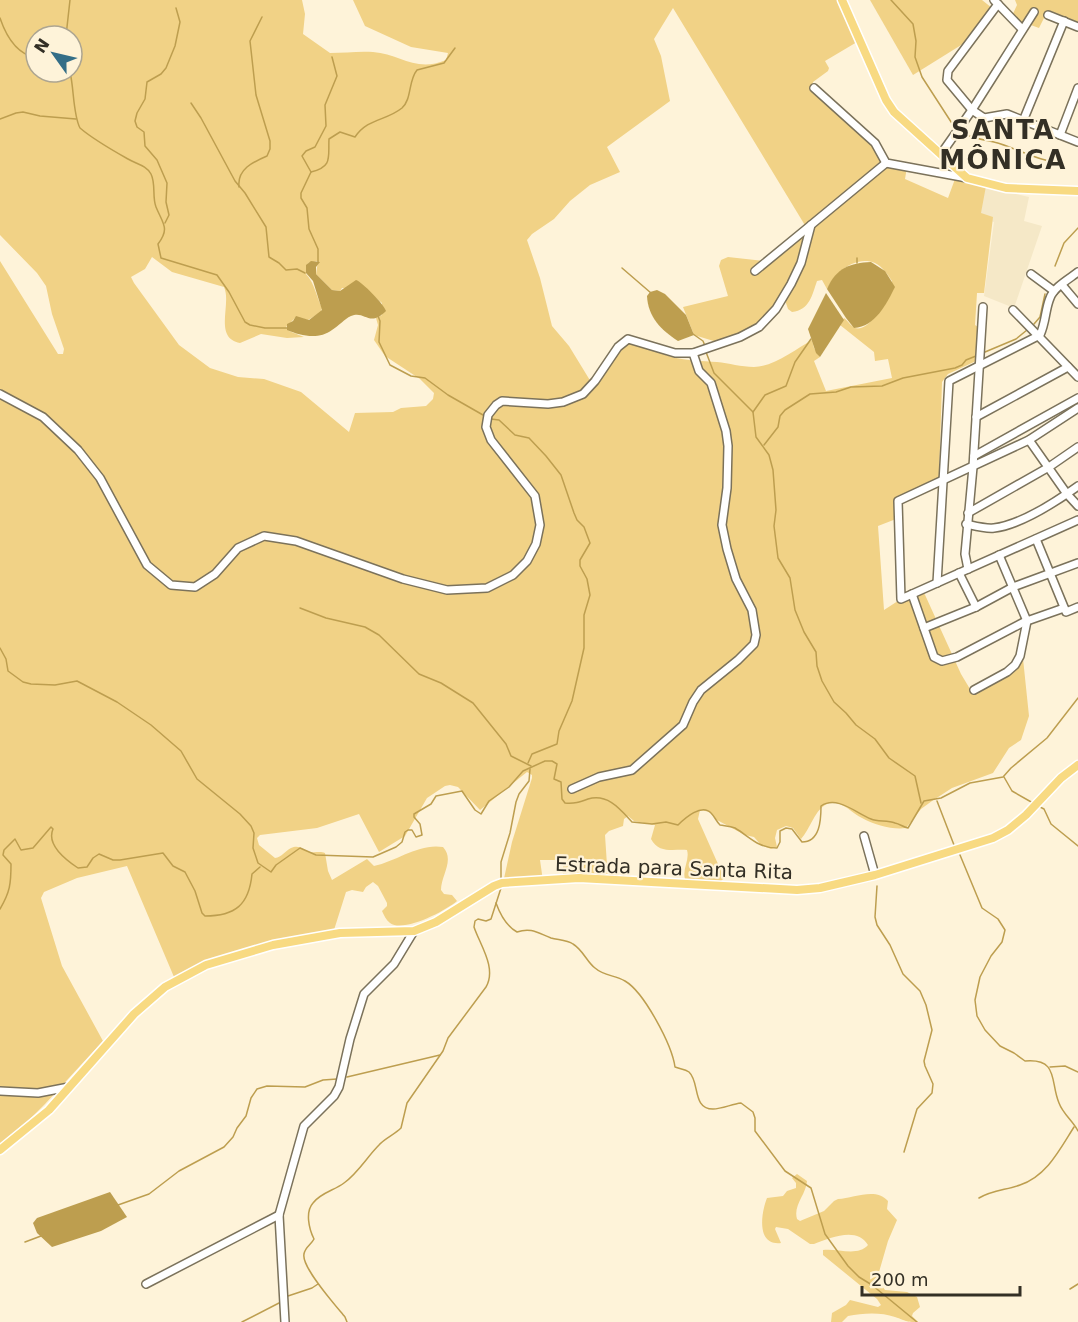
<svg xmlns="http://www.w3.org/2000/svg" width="1078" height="1322" viewBox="0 0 1078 1322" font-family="'DejaVu Sans',sans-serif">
  <rect width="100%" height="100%" fill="#fef3d9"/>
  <path fill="#f5e8c7" d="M984,187L1029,197L1024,221L1042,226L1014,308L984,296L994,222L980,218Z"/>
  <g fill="#f1d286" fill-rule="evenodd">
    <path d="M0,0H302L305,14L303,34L330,53C344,53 359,51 373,52C400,54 416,73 446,60L448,53L411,47L365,26L353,0H838L857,42L825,61L829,68L828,71L813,82L812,86L876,147L881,163L907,167L905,179L948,198L955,179L986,186L981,213L993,217L984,293H977L975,325L978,327L976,361L948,374L942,382L939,480L899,499L896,519L878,526L884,610L921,586L961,674L973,694L1010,666L1020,649H1022L1029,716L1021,740L1009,748L993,773L952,788L932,801L921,809L906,828C893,830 875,825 862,818C851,813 839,796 825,805C814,812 810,829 801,839L793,828L786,826L777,830L775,838L777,847L771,849L761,845L754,837L745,835L717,820L710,812L700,810L698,819L722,873L724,878L721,881L685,879C682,869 690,860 687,850C673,849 659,854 651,839L655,825L634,821L628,816L624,819L623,826L609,831L605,835L608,880H563V860H540L543,881L503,883L512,842L532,778V775L527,772L480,810L458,787L450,785L445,786L427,798L405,836L379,852L359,814L317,828L260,835L257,838L259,845L275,858C282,857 285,851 291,848C299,844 304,850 310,852C316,853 320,851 325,853L328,871L332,880L367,859L374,866C397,861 419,843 443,847C455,860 441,875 441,890L444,894L452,895L457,901C445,911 404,933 390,923C386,920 384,915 382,911L387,906V903L378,886L373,882L366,887L363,892L352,890L346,892L334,930L174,977L127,866L77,878L44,892L41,898L62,966L103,1041L45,1104L0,1149V261L58,354H63L64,349L52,314L46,286L37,273L0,235ZM673,8L806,227L764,261L728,257L721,260L719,266L728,296L683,307L694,335L717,342L751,332L785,300L788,309L792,312C810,310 812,295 817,281L822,280L827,289C835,273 855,255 875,263C882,266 888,275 892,281C887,292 873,333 855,328C852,327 847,320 844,318L840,325L874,352L875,361L888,359L892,378L826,391L814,361L820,357L814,348L812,340C796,349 773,367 754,367C741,367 729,363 717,362C702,361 687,361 672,357C653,351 645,343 623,344L591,382L569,346L552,326L540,278L527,240L532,234L554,219L570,201L590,185L620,172L607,147L670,101L661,56L654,39ZM36,36H72V72H36ZM152,257L172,272L224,287C232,304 213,338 240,343L261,334L287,338L304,337L289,331L286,327L296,317L308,320L321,312L322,308C316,296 315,284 306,274L308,263L318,261L316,274L332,290L340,291L342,288L365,289L382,303V315L376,318L378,325L374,340L385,356L420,379L434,393L433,399L426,406L401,408L393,412L355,413L349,432L301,392L264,379L238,377L210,368L179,345L134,283L131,277L145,269Z"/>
    <path d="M870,0H982L992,8L966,42L913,75Z"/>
    <path d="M1015,0H1078V22L1048,10L1039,28L1028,24L1026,30L1011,18L1017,5Z"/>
    <path d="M797,1174L807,1181C806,1195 793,1205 797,1219L800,1221L824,1211L834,1201L838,1199C854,1198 876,1187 888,1201L887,1209L897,1220L888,1241L877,1279L885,1290L907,1292L917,1297L920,1307L913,1313L912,1316L918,1322C905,1322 907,1321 895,1317C881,1312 863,1313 848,1316L842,1322H831L832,1313L846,1305L850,1300L878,1307L881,1305L877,1299L823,1255V1250C837,1248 858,1257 868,1245C857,1226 830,1238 814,1244H810L788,1229L776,1227L775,1229L781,1243C756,1246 761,1213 767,1198L783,1196L787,1191L796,1188V1183L792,1178Z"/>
  </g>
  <g fill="#bd9e4f">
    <path d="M311,261L320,262L316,267V274L332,290L340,291L356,280C362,282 384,304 386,311C369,328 365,310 351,316C344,319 339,326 332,330C319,340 301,336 287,330V324L293,321L296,316L309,320L322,310L313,281L306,273V265Z"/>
    <path d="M871,262L885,271L895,287C887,303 875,327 854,328L846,318L827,289C836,268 850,263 871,262Z"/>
    <path d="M657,290L665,294L686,315L694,335L678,341C661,330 648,317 647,296L650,292Z"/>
    <path d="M826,293L844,320L820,357L816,353L808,329Z"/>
    <path d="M110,1192L127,1217L101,1231L52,1247L37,1233L33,1223L37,1218Z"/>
  </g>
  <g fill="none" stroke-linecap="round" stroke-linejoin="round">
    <g stroke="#bd9e4f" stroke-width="1.5">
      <path d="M891,0L913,24L916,41L915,57L922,77L955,128"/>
      <path d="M0,18C6,36 17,54 36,58"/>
      <path d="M66,36L70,0"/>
      <path d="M70,72C74,88 73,115 80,128C94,140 112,150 128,159C136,164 146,165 151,174C156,184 152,197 156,207C163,224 170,228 158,244L161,258L217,275L229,292L245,322L250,325L265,328H287"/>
      <path d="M191,103L201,118L235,181L245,193L266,227L269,257L279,263L286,270L297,269L305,273"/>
      <path d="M0,119L16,113L23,112L40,116L76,119"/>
      <path d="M962,132C973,139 981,139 994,142C1014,147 1033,159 1054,162"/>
      <path d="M311,172L302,156L306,151L315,147L326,126L325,105L337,76L332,57"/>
      <path d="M239,187C237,169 253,162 267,156L270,149V141L256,95L250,41L262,17"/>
      <path d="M165,223L169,215L166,202L167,183L157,160L145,146L144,132L137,127L135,121L137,113L145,99L147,82L161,74L166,68L175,46L180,22L176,8"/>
      <path d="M857,258V263"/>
      <path d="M318,262V249L309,229L307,208L301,198V193L311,172C333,167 328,157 329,139L340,132L355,137C368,118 386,121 402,108C412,99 408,81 417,70L444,63L455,48"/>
      <path d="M1055,266L1064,243L1078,228"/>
      <path d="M622,268L651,293"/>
      <path d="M378,316L380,321L379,342L390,365L411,376L425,378L448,395L483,415"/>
      <path d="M1034,324L1040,317L1045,294"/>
      <path d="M693,334L703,341L705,346"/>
      <path d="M811,339L795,362L786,386L765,395L753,412L756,437L769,455L773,470L776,510L774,526L778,558L790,578L795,610L804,632L816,652L817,666L822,681L834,702L846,713L856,725L875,739L889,758L915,776L921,803"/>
      <path d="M706,352L714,373L753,412"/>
      <path d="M985,352L1016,339L1027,330"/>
      <path d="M491,419L499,420L515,435L529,438L546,456L561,475L574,513L577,520L584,527L590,543L580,560V566L587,579L590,595L584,615V648L572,701L559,731L557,744L532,754L528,763"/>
      <path d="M764,445L778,427L780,416L785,410L810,394L836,392L851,387L882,386L903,378L955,368L962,365L966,360L976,356"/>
      <path d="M300,608L326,618L365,627L379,635L419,674L441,683L473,703L506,744L511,756L531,766"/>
      <path d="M0,648L6,659L8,671L23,682L31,684L55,685L77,681L117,702L151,725L181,751L197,779L240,814L251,826L254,833L253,848L258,863L271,872L276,865L300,848L316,855L373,857L396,847L402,842L405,832L408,830H412L416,837L422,835L420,824L414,817V814L431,804L436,796L462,791L475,810L481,814L489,801L509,787L523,771L545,761H552L557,764L554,779L561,782L562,799L565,803C574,804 580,802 588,799C608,793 621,810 632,822L652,824L666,822L678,825C685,818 702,803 711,813C715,817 716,821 720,825C726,826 730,826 735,828C750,837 758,848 777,848L780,842V831L786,828L792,829L802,842C820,842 821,820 821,806C837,795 856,813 871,819C878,822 887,820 895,823C900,824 903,827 908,828L924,801L941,798L970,783L1003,777L1011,768L1047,738L1078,698"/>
      <path d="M1004,777L1012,791L1033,803"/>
      <path d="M937,801L954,845"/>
      <path d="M1040,807L1044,809L1051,824L1078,846"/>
      <path d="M960,855L982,908L998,919L1005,930L1002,942L991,956L980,977L975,1000L977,1016L985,1030L1000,1046L1014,1053L1025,1061C1059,1058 1050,1082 1059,1103C1063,1114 1073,1121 1078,1131"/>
      <path d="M501,878V862L510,833L516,802L519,794L529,781L530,769"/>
      <path d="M877,886L875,917L877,925L890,945L903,974L920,991L926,1005L932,1030L924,1061L925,1066L933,1084L932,1093L917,1109L904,1152"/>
      <path d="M496,903C500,914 506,926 517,932C531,927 538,933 551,938C558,940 567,940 573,944C583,950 587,962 595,968C604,976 615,975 625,981C644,992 672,1045 675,1067C680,1069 685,1069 689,1072C700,1082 692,1109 713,1109C722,1109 732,1104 741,1103L753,1112L755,1118V1131L785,1171L811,1188L825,1234L848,1266L859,1277L872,1285L917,1322"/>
      <path d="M0,909C10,892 11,884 11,864L3,855L4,850L15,839L21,850L33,848L51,827L53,829C46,845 66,860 78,868L87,867L93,858L99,854L113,860H120L163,853L173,866L185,872L195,891L202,913L205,916C235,916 249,905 252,874L260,867"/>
      <path d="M1050,1067L1065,1066L1078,1072"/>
      <path d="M347,1077L440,1055"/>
      <path d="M979,1198C992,1190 1006,1190 1020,1185C1047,1176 1060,1149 1074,1127"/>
      <path d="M118,1205L149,1194L179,1171L224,1147L233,1137L237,1128L246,1116L251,1098L257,1089L267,1086L305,1087L323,1080L337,1079"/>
      <path d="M25,1242L41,1236"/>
      <path d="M1070,1289L1078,1284"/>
      <path d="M288,1296L312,1288L318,1284"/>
      <path d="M242,1322L279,1303"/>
      <path d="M347,1322L345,1317C336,1306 301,1267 304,1254C305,1247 311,1245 314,1239C309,1229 305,1212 313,1203C320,1193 335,1190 344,1183C358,1173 367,1157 379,1145C385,1138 394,1135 401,1128L407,1103L443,1051L448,1038L486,987C497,968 480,945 474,927L475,921L478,919L486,921L491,919L501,888"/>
    </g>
    <defs>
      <g id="minor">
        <path d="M994,0L1022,29"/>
        <path d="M998,4L948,71L947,80L972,110L984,118L1007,114L1078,142"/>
        <path d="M1048,15L1078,27"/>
        <path d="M814,88L875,143L886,163L967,178"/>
        <path d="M1023,121L1064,21"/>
        <path d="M1060,135L1078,88"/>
        <path d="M941,154L972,110L1034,12"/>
        <path d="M755,271L811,225"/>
        <path d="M1031,274L1054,291"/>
        <path d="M1062,285L1078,304"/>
        <path d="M1013,310L1078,377"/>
        <path d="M0,394L43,417L78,450L100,478L147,565L171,585L195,587L215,574L238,548L264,536L296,541L403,579L447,590L487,588L513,575L527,561L536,544L540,525L535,496L491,440L486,427L488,415L496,405L502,401L548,404L563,402L583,394L595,381L618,347L628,339L675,353H693L740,337L759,327L776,309L791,284L801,263L811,225L886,163"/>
        <path d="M1078,408L1029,440L898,501L901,599L1078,520"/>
        <path d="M976,417L1068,367"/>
        <path d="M1029,440L1067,494L1078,506"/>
        <path d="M974,456L1078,398"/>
        <path d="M968,513L1049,467L1078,447"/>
        <path d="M966,524C975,526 986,529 994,528C1020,525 1057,501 1078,486"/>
        <path d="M1036,539L1066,612L1078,607"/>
        <path d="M968,569L965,554L973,467L983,307"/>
        <path d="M959,573L976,607"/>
        <path d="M937,583L949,381L1040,335C1046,322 1045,310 1050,298C1054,287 1069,279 1078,272"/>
        <path d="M912,594L934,657L942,661L957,657L1024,622L1064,608"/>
        <path d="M924,628L976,607L1013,587L1078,563"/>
        <path d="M974,690L1007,672L1015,665L1020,656L1027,621L999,555"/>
        <path d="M572,789L599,777L632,770L683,725L693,702L701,690L738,660L754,644L756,635L752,610L736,579L727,549L722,525L727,488L728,446L726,431L711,383L699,371L693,353"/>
        <path d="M864,836L875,875"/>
        <path d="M0,1091L38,1093L69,1087"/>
        <path d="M146,1284L279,1215"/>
        <path d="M285,1322L279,1215L304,1126L334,1096L339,1087L350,1039L364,994L394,964L414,931"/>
      </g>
      <g id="major">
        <path d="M842,0L886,100L894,112L967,178L1006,188L1078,191"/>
        <path d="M0,1150L49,1110L134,1014L165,987L206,965L273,945L340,933L414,931L436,922L494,886L502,883L579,878L797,890L820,888L875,875L993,838L1008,830L1026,815L1061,778L1078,765"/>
      </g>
    </defs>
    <use href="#minor" stroke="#7b725b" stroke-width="10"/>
    <use href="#major" stroke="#fff" stroke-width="11"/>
    <use href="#minor" stroke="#fff" stroke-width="7"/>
    <use href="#major" stroke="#f8da82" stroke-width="8"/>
  </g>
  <g text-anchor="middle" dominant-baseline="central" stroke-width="4.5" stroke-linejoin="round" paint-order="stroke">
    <g font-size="20" fill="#332f25" stroke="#fef3d9">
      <text transform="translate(674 868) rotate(2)">Estrada para Santa Rita</text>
    </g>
    <g font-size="26" font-weight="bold" letter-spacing="1.5" fill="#332f25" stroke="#fef3d9">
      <text x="1003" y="130">SANTA<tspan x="1003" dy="30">MÔNICA</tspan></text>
    </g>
  </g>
  <g transform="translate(54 54) rotate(304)"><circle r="28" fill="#fef3d9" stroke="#ada591" stroke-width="1.5"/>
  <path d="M0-4.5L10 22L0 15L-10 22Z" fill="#346e87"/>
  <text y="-9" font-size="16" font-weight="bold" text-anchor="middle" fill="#332f25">N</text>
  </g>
  <path d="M862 1286v9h158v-9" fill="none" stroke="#332f25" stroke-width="3"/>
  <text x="871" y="1286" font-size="18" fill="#332f25" stroke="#fef3d9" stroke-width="4.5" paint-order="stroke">200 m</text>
</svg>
